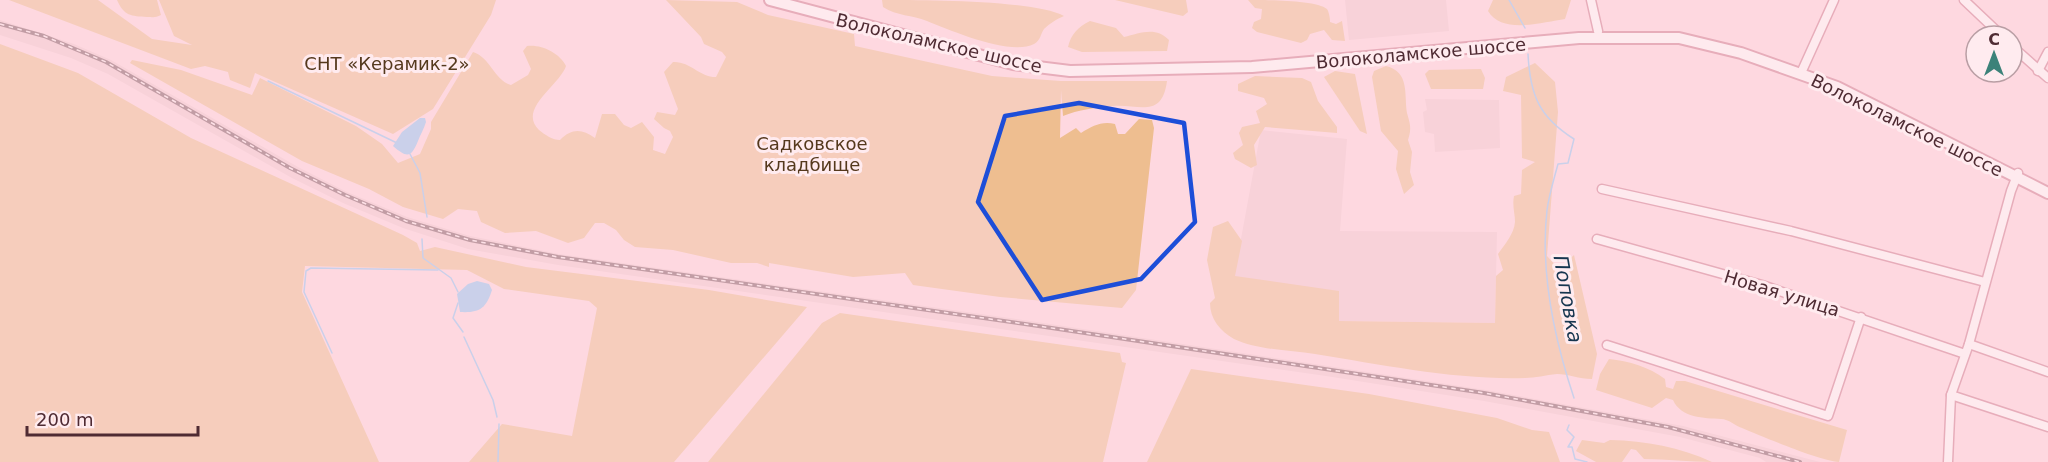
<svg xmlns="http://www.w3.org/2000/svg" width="2048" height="462" viewBox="0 0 2048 462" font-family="'DejaVu Sans',sans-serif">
  <rect width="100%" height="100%" fill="#fed8e0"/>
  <g fill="#f2c9d1">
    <path d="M1345,0H1446L1449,31L1349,40Z"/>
    <path d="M0,20L74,44L111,60L298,167L347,192L407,217L470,236L559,254L1030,321L1486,390L1683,426L1820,462H1766L1760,458L1680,437L1484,401L1326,376L558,265L468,249L403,228L343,203L292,178L108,74L71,58L0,35Z"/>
    <path d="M1425,99L1499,100L1500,148L1435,152L1434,134L1425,132L1423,112L1427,110Z"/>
    <path d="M1261,130L1347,139L1340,231L1497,232L1495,323L1338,321L1234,277Z"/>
  </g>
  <g fill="#eebe90">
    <path d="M9,0H98L152,39L192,45L174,36L159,0H496L491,15L433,109L393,134L255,73L250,88L230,80L228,72L205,66L191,69Z"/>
    <path d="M117,0H157L161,15C155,18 154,17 147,17C131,16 124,16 117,0Z"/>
    <path d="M666,0L737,2L768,15L854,34L855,46L992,76L1061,81H1167C1162,119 1139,104 1113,106C1098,107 1077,110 1063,116L1061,90L1060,138L1076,128L1081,133C1093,126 1101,121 1115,124L1118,134H1125L1139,119L1152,120L1154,128L1136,290L1122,308L1000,297L913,285L905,273L853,277L769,263V267L757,263H731L673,250L635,247L624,240L616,230L604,223H595L584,238L568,243L536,231L505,233L481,222L477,211L458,209L443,219L403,207L369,189L302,161L130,63L132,60L181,70L252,95L260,78L356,126L382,144L398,163L420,154L431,129V122L473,52C491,58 494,80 511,85L528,75L531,69L523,51L527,46C541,44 560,53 566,66C560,85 517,109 539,130C545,135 553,140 560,140C572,128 582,129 595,138L602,114H615L624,125L631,128L642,122L654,137L653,150L665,154L673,137L670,131L664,128L654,119L657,112L675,115L678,109L664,72L673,62C690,61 699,77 716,77L726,57L722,52L704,44L701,37Z"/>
    <path d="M882,0C924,0 1034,0 1064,16C1057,19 1049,24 1044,29C1040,35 1041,40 1034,44C1010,56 952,31 927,21C912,15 897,16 883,7Z"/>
    <path d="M1115,0H1186L1188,12L1183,16Z"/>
    <path d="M1248,0C1265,0 1317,0 1327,9C1329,12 1330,18 1330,22L1336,24L1342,21L1345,41L1332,40L1324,30L1310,34L1307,40L1301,43L1257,32L1252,28L1254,22L1261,19L1262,9L1255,8Z"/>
    <path d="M1493,0H1571L1565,19C1543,22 1502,35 1488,11Z"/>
    <path d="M1090,21L1116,28L1124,37C1140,33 1156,26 1169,40L1167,51L1082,52L1068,47C1071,34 1078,27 1090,21Z"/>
    <path d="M0,44L78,73L191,138L403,235L417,243L420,251L435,247L526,267L709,290L807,307L674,462H469L502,424L572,436L597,308L589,301L504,289L467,270L305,266L302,292L379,462H0Z"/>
    <path d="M1535,63L1555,82L1558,112L1547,256L1559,269L1574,255L1597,354L1592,379C1579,379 1568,374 1557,374C1546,375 1535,378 1525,378C1455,380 1384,365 1315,354C1290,350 1257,350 1234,339C1220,331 1210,319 1210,303L1215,298L1207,260L1213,227L1228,221L1242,241L1235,276L1339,291V321L1495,323L1496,276L1503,270L1498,254C1505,244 1514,234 1515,222C1515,213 1512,206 1514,196L1521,194L1522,170L1535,162L1522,158L1521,95L1503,91L1506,77Z"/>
    <path d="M1386,66C1410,72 1404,94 1407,113C1410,124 1412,128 1408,140L1412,152L1410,172L1414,185L1404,194L1396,169L1398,151L1381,131L1372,77L1374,71Z"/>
    <path d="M1481,69L1485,78L1483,89H1431L1425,74L1429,70Z"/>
    <path d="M1335,71L1355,74L1367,134L1360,131L1324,77Z"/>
    <path d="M1255,76L1302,78L1311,82L1318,101L1337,127V133L1265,127L1254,145L1257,165L1251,168L1235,159L1233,153L1243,145L1239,133L1242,127L1260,123L1256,111L1267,104L1264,98L1238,91V84Z"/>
    <path d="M840,313L1120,353L1122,362L1126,363L1103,462H708L822,323Z"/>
    <path d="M1609,359C1629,361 1649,367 1665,379L1666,387L1673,389L1676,381H1685L1847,430L1839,462C1817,460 1764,437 1742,428C1735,426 1729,419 1721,419C1704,418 1681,418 1673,400L1666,398L1652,408L1596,390L1600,374Z"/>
    <path d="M1191,369L1369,394L1497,418L1532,430L1549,432L1560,462H1147Z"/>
    <path d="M1582,440L1604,443L1610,440C1646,441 1680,447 1712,462C1689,462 1667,459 1644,459L1636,450L1631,449L1622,462H1596L1576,451Z"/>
  </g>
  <g fill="#8cc5f6">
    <path d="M420,118H425L426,122C424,129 420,135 418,141C411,158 407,158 393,146L402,132Z"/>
    <path d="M477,281L489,284L492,290C486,309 479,313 460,312L457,294L468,284Z"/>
  </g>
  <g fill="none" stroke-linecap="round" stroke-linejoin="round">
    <g stroke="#8cc5f6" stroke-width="1.5">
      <path d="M1509,0L1525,28"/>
      <path d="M1528,54C1530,95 1539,117 1574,139L1568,163L1558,164C1554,179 1549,195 1547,210C1540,272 1554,338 1574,398"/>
      <path d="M268,81L397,143"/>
      <path d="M410,154L420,173L427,217"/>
      <path d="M422,239L423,258L451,278L458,292"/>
      <path d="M458,303L453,318L463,332"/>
      <path d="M464,337L493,400L497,417"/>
      <path d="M332,353L304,292L306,271L311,268L438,270"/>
      <path d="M1569,425L1567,430L1574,437L1568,447H1572L1575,459L1587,462"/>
      <path d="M498,462L499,424"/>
    </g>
    <defs>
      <g id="minor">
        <path d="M1591,0L1598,31"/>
        <path d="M1964,0L2002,36"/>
        <path d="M2012,46L2048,78"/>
        <path d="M2038,71L2048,52"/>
        <path d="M1801,73L1834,0"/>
        <path d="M1602,189L1791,231L1985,282"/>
        <path d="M1597,239L1762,285L1965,354"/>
        <path d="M1969,344L2048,372"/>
        <path d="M1607,345L1828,416L1861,317"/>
        <path d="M1951,395L2048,427"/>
        <path d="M1948,462L1951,395L1969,344L2011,191L2018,173"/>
      </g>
      <path id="major" d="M770,0L1013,64L1070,71L1252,67L1579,38H1679L1741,53L1837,87L2048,193"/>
    </defs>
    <use href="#minor" stroke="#cd788d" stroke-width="11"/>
    <use href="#major" stroke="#cd788d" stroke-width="14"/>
    <use href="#minor" stroke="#fff" stroke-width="8"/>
    <use href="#major" stroke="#fff" stroke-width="10"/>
    <defs>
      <path id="rail" d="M0,24L44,36L106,62L290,168L345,195L406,221L470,240L558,257L1025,324L1484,393L1668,427L1800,462"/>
    </defs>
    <use href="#rail" stroke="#7b565e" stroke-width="4"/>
    <use href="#rail" stroke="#ffebef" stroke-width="1.5" stroke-dasharray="4.5" stroke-linecap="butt"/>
  </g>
  <path d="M0 0H2048V462H0ZM1079,103L1184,123L1195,222L1141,279L1042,300L978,202L1005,116Z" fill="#fed8e0" fill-opacity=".55" fill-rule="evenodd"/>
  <path fill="none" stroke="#1d4ed8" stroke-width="4.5" stroke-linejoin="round" d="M1079,103L1184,123L1195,222L1141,279L1042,300L978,202L1005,116Z"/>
  <g text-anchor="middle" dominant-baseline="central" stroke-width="6" stroke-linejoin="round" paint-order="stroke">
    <g font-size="18" fill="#4f2b33" stroke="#ffebef">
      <text transform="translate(939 43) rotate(13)">Волоколамское шоссе</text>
      <text transform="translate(1421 53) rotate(-5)">Волоколамское шоссе</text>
      <text transform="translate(1907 125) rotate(26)">Волоколамское шоссе</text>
      <text transform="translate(1782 293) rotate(17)">Новая улица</text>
    </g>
    <g font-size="18" fill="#55391d" stroke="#ffebef">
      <text x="387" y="63">СНТ «Керамик-2»</text>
      <text x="812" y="143">Садковское<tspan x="812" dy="21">кладбище</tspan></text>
    </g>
    <g font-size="20" font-style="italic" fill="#17364f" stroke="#ffebef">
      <text transform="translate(1568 299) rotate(80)">Поповка</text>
    </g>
  </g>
  <g transform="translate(1994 54)"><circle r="28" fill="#ffebef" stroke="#b99ea4" stroke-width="1.5"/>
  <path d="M0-4.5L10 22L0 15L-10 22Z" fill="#3c8279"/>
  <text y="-9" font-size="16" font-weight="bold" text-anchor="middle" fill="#4f2b33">С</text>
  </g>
  <path d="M27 426v9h171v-9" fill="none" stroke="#4f2b33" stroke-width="3"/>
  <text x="36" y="426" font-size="18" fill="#4f2b33" stroke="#ffebef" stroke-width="4.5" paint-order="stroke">200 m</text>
</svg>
